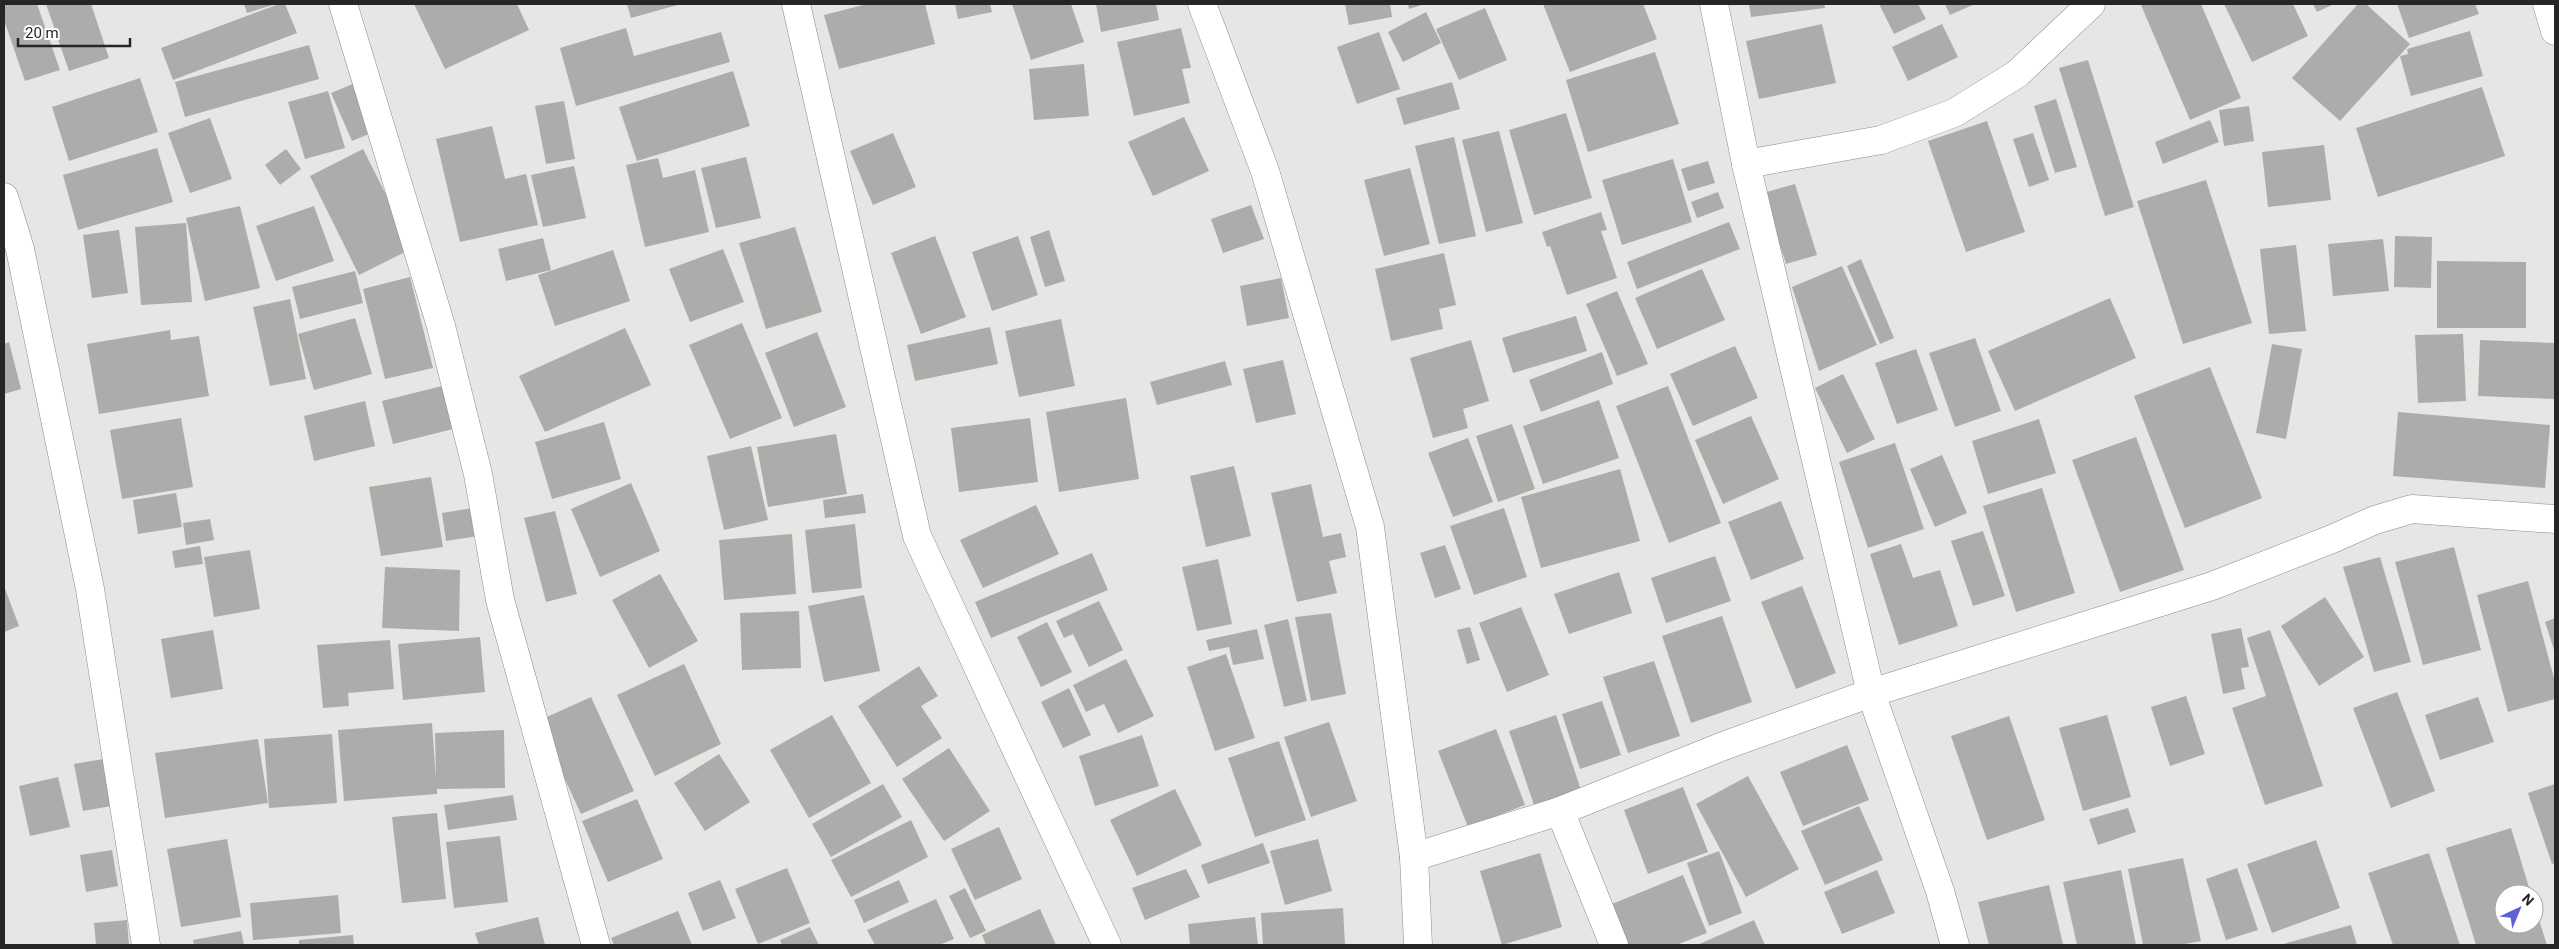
<svg xmlns="http://www.w3.org/2000/svg" width="2559" height="949" viewBox="0 0 2559 949" font-family="Roboto,sans-serif">
  <rect width="100%" height="100%" fill="#e5e7e4"/>
  <g fill="#acadaa">
    <path d="M4,4H37L60,70L25,81L4,20Z"/>
    <path d="M46,4H91L109,58L69,71Z"/>
    <path d="M244,4H276L247,13Z"/>
    <path d="M279,4H285L297,33L173,80L161,48Z"/>
    <path d="M414,4H517L529,30L445,69Z"/>
    <path d="M627,4H681L631,18Z"/>
    <path d="M867,4H925L935,44L839,69L824,15Z"/>
    <path d="M955,4H990L992,12L958,19Z"/>
    <path d="M1012,4H1071L1084,42L1031,60Z"/>
    <path d="M1096,4H1156L1159,20L1101,32Z"/>
    <path d="M1345,4H1390L1392,17L1349,25Z"/>
    <path d="M1408,4H1425L1409,9Z"/>
    <path d="M1543,4H1643L1657,39L1570,72Z"/>
    <path d="M1749,4H1824L1825,8L1751,17Z"/>
    <path d="M1879,4H1918L1926,19L1894,34Z"/>
    <path d="M1945,4H1975L1950,15Z"/>
    <path d="M2144,4H2201L2241,98L2190,120L2141,5Z"/>
    <path d="M2224,4H2293L2308,36L2252,62Z"/>
    <path d="M2313,4H2334L2317,12Z"/>
    <path d="M2358,4H2366L2410,44L2340,121L2292,78Z"/>
    <path d="M2397,4H2475L2479,14L2409,38Z"/>
    <path d="M1485,8L1507,60L1459,80L1436,29Z"/>
    <path d="M1426,12L1441,43L1403,62L1388,32Z"/>
    <path d="M1822,24L1836,83L1759,99L1746,41Z"/>
    <path d="M1942,24L1958,57L1908,81L1892,47Z"/>
    <path d="M626,28L634,56L721,32L730,62L576,106L560,48Z"/>
    <path d="M1181,28L1191,68L1182,69L1190,103L1134,116L1117,42Z"/>
    <path d="M2470,31L2483,76L2411,96L2400,56L2408,54L2407,49Z"/>
    <path d="M1379,32L1400,89L1357,104L1337,47Z"/>
    <path d="M309,45L319,79L185,117L175,82Z"/>
    <path d="M1655,52L1679,124L1588,152L1566,80Z"/>
    <path d="M2088,60L2134,207L2105,216L2059,68Z"/>
    <path d="M1084,64L1089,116L1034,120L1029,69Z"/>
    <path d="M733,71L750,126L637,161L619,107Z"/>
    <path d="M140,78L158,132L69,161L52,107Z"/>
    <path d="M1452,82L1460,109L1404,125L1396,98Z"/>
    <path d="M355,83L376,131L352,141L331,93Z"/>
    <path d="M2482,87L2505,156L2378,197L2356,128Z"/>
    <path d="M328,91L345,148L305,159L288,102Z"/>
    <path d="M2056,99L2077,167L2055,173L2034,106Z"/>
    <path d="M564,101L575,159L546,164L535,106Z"/>
    <path d="M2249,106L2254,141L2224,146L2219,110Z"/>
    <path d="M1566,113L1592,198L1534,215L1509,130Z"/>
    <path d="M1184,117L1209,171L1153,196L1128,142Z"/>
    <path d="M210,118L232,179L190,193L168,133Z"/>
    <path d="M2210,120L2219,142L2163,164L2155,142Z"/>
    <path d="M1987,121L2025,232L1966,252L1928,141Z"/>
    <path d="M492,126L505,179L526,174L538,225L460,242L436,139Z"/>
    <path d="M1499,131L1523,223L1486,232L1462,140Z"/>
    <path d="M893,133L916,187L873,205L850,151Z"/>
    <path d="M2033,133L2049,180L2029,187L2013,139Z"/>
    <path d="M1454,137L1476,236L1439,244L1415,146Z"/>
    <path d="M2324,145L2331,200L2268,207L2262,152Z"/>
    <path d="M157,148L173,202L78,230L63,175Z"/>
    <path d="M286,149L301,169L280,185L265,165Z"/>
    <path d="M363,149L413,248L359,275L310,176Z"/>
    <path d="M746,157L761,218L716,228L701,168Z"/>
    <path d="M658,158L663,178L695,170L709,232L645,247L626,165Z"/>
    <path d="M1673,159L1692,222L1622,245L1602,180Z"/>
    <path d="M1708,161L1715,183L1688,191L1681,169Z"/>
    <path d="M574,166L586,218L543,227L531,175Z"/>
    <path d="M1410,168L1430,244L1384,256L1364,180Z"/>
    <path d="M2206,180L2252,323L2183,344L2137,201Z"/>
    <path d="M1795,184L1817,255L1786,264L1763,193Z"/>
    <path d="M1718,192L1724,208L1697,218L1691,202Z"/>
    <path d="M1251,205L1264,239L1223,253L1211,219Z"/>
    <path d="M240,206L260,288L205,301L186,218Z"/>
    <path d="M314,206L334,261L276,281L256,226Z"/>
    <path d="M1601,212L1607,230L1601,231L1617,278L1567,295L1550,246L1547,247L1542,232Z"/>
    <path d="M1729,222L1740,249L1637,289L1627,262Z"/>
    <path d="M186,223L192,302L141,305L135,227Z"/>
    <path d="M795,227L822,312L766,329L739,243Z"/>
    <path d="M119,230L128,293L92,298L83,235Z"/>
    <path d="M1049,230L1065,281L1045,287L1030,237Z"/>
    <path d="M935,236L966,317L921,334L891,253Z"/>
    <path d="M1018,236L1038,295L992,311L972,252Z"/>
    <path d="M2395,236L2432,237L2431,288L2394,287Z"/>
    <path d="M543,238L551,270L506,281L498,249Z"/>
    <path d="M2383,239L2389,291L2333,296L2328,244Z"/>
    <path d="M2296,245L2306,331L2269,334L2260,249Z"/>
    <path d="M723,249L744,302L690,322L669,269Z"/>
    <path d="M613,250L630,301L555,326L538,275Z"/>
    <path d="M1444,253L1456,305L1439,309L1443,329L1391,341L1375,269Z"/>
    <path d="M1861,259L1894,338L1880,344L1847,266Z"/>
    <path d="M2437,261L2526,262V328H2437Z"/>
    <path d="M1842,266L1877,345L1819,371L1792,287Z"/>
    <path d="M1702,269L1725,320L1657,349L1635,298Z"/>
    <path d="M355,271L363,303L300,319L292,287Z"/>
    <path d="M410,277L433,368L385,379L363,289Z"/>
    <path d="M1281,278L1289,318L1247,326L1240,286Z"/>
    <path d="M1617,291L1648,364L1617,376L1586,304Z"/>
    <path d="M2110,298L2136,358L2015,411L1988,351Z"/>
    <path d="M290,299L306,379L270,386L253,307Z"/>
    <path d="M1576,316L1587,351L1513,373L1502,338Z"/>
    <path d="M355,318L372,374L314,390L298,334Z"/>
    <path d="M1061,319L1075,386L1019,397L1005,331Z"/>
    <path d="M742,323L782,418L730,439L689,345Z"/>
    <path d="M990,327L998,364L915,381L907,345Z"/>
    <path d="M625,328L651,385L545,432L519,376Z"/>
    <path d="M170,330L171,340L199,336L209,396L99,414L87,344Z"/>
    <path d="M817,332L846,407L794,427L765,353Z"/>
    <path d="M2463,334L2466,401L2418,403L2415,335Z"/>
    <path d="M1975,338L2001,411L1955,427L1929,353Z"/>
    <path d="M1471,340L1489,401L1463,409L1468,428L1433,438L1410,358Z"/>
    <path d="M2480,340L2555,343V399L2478,396Z"/>
    <path d="M9,342L21,389L4,394V344Z"/>
    <path d="M2272,344L2302,349L2286,439L2256,433Z"/>
    <path d="M1735,346L1758,398L1693,426L1670,374Z"/>
    <path d="M1916,349L1938,410L1897,424L1875,363Z"/>
    <path d="M1602,352L1613,384L1541,412L1529,380Z"/>
    <path d="M1283,360L1296,414L1256,423L1243,369Z"/>
    <path d="M1225,361L1232,385L1157,405L1150,382Z"/>
    <path d="M2210,367L2262,498L2185,528L2134,396Z"/>
    <path d="M1843,374L1875,439L1847,453L1815,388Z"/>
    <path d="M442,386L453,429L393,444L382,401Z"/>
    <path d="M1668,386L1721,523L1669,543L1616,406Z"/>
    <path d="M1126,398L1139,479L1059,492L1046,412Z"/>
    <path d="M1599,400L1619,458L1543,484L1523,426Z"/>
    <path d="M365,401L375,446L314,461L304,416Z"/>
    <path d="M2398,412L2550,425L2545,488L2393,476Z"/>
    <path d="M1751,416L1779,479L1723,504L1695,440Z"/>
    <path d="M181,418L193,487L122,499L110,430Z"/>
    <path d="M1030,418L1038,482L959,492L951,428Z"/>
    <path d="M2039,419L2056,473L1988,494L1972,441Z"/>
    <path d="M604,422L621,479L552,499L535,442Z"/>
    <path d="M1512,424L1535,489L1498,502L1476,436Z"/>
    <path d="M836,434L847,494L768,507L757,447Z"/>
    <path d="M2136,437L2184,570L2120,592L2072,460Z"/>
    <path d="M1468,438L1493,502L1453,517L1428,453Z"/>
    <path d="M1895,443L1924,529L1868,548L1839,462Z"/>
    <path d="M751,446L768,520L724,530L707,456Z"/>
    <path d="M1942,455L1967,513L1935,527L1910,469Z"/>
    <path d="M1234,466L1251,536L1206,547L1190,476Z"/>
    <path d="M1620,469L1640,541L1541,568L1521,497Z"/>
    <path d="M431,477L443,547L381,556L369,487Z"/>
    <path d="M631,483L660,551L600,577L571,509Z"/>
    <path d="M1311,484L1323,537L1341,533L1346,557L1329,561L1337,593L1297,602L1271,493Z"/>
    <path d="M2042,488L2075,593L2016,612L1983,506Z"/>
    <path d="M176,493L182,527L138,534L133,500Z"/>
    <path d="M863,494L866,513L825,518L823,500Z"/>
    <path d="M1781,501L1804,559L1751,580L1728,522Z"/>
    <path d="M1036,505L1059,554L983,588L960,540Z"/>
    <path d="M473,508L478,536L446,541L442,513Z"/>
    <path d="M1504,508L1527,577L1474,595L1450,526Z"/>
    <path d="M555,511L577,594L546,602L524,518Z"/>
    <path d="M210,519L214,540L186,545L183,523Z"/>
    <path d="M855,524L862,588L812,593L805,530Z"/>
    <path d="M1983,531L2005,596L1973,606L1951,541Z"/>
    <path d="M792,534L796,594L724,600L719,540Z"/>
    <path d="M1901,544L1913,578L1940,570L1958,626L1899,645L1870,554Z"/>
    <path d="M1445,545L1461,589L1435,598L1420,553Z"/>
    <path d="M200,546L203,564L175,568L172,551Z"/>
    <path d="M2454,547L2481,650L2423,665L2395,562Z"/>
    <path d="M250,550L260,609L214,617L204,557Z"/>
    <path d="M1092,553L1108,590L991,638L975,602Z"/>
    <path d="M1715,556L1731,601L1666,623L1651,578Z"/>
    <path d="M2380,557L2411,662L2374,672L2343,567Z"/>
    <path d="M1218,559L1232,624L1197,631L1182,567Z"/>
    <path d="M385,567L460,570L459,631L382,628Z"/>
    <path d="M1619,572L1632,613L1569,634L1554,594Z"/>
    <path d="M660,574L698,641L649,668L612,600Z"/>
    <path d="M2528,581L2555,682V699L2508,712L2477,595Z"/>
    <path d="M4,586L19,626L4,632Z"/>
    <path d="M1802,586L1836,673L1796,689L1761,602Z"/>
    <path d="M864,595L880,671L824,682L808,606Z"/>
    <path d="M2325,597L2364,657L2319,686L2281,626Z"/>
    <path d="M1099,601L1123,650L1089,667L1073,634L1064,638L1056,621Z"/>
    <path d="M1521,607L1549,675L1507,692L1479,623Z"/>
    <path d="M799,611L801,668L742,670L740,613Z"/>
    <path d="M1331,613L1346,694L1311,701L1295,617Z"/>
    <path d="M1722,616L1752,702L1691,723L1662,636Z"/>
    <path d="M2555,618V653L2545,622Z"/>
    <path d="M1288,619L1307,701L1284,707L1264,625Z"/>
    <path d="M1047,622L1072,672L1041,687L1017,637Z"/>
    <path d="M1470,627L1480,660L1467,664L1457,630Z"/>
    <path d="M2241,628L2249,667L2241,668L2245,689L2223,694L2211,634Z"/>
    <path d="M1257,629L1264,659L1233,665L1229,647L1209,651L1206,640Z"/>
    <path d="M213,630L223,689L171,698L161,639Z"/>
    <path d="M2270,630L2323,786L2265,805L2232,708L2266,696L2247,638Z"/>
    <path d="M480,637L485,692L403,700L398,644Z"/>
    <path d="M390,640L394,689L348,693L349,706L323,708L317,645Z"/>
    <path d="M1226,654L1255,738L1215,751L1187,667Z"/>
    <path d="M1126,659L1154,716L1118,733L1104,704L1086,712L1073,685Z"/>
    <path d="M1654,661L1680,736L1628,753L1603,677Z"/>
    <path d="M684,664L721,744L655,776L617,695Z"/>
    <path d="M919,666L938,696L921,706L942,738L897,767L858,706Z"/>
    <path d="M1069,688L1091,735L1063,748L1041,702Z"/>
    <path d="M2397,692L2435,791L2391,808L2353,708Z"/>
    <path d="M2186,696L2205,754L2170,766L2151,707Z"/>
    <path d="M591,697L634,791L581,814L538,721Z"/>
    <path d="M2478,697L2494,742L2440,760L2425,715Z"/>
    <path d="M1602,701L1621,755L1580,769L1562,714Z"/>
    <path d="M832,715L871,783L809,818L770,750Z"/>
    <path d="M1556,715L1581,790L1534,805L1509,731Z"/>
    <path d="M2107,715L2131,797L2083,811L2059,728Z"/>
    <path d="M2009,716L2045,820L1987,840L1951,736Z"/>
    <path d="M1329,722L1357,801L1311,817L1284,737Z"/>
    <path d="M432,723L436,780L435,733L504,730L505,788L437,789V794L344,801L338,730Z"/>
    <path d="M1496,729L1525,805L1468,827L1438,751Z"/>
    <path d="M332,734L337,803L269,808L264,739Z"/>
    <path d="M1142,735L1159,786L1095,806L1079,756Z"/>
    <path d="M258,739L268,803L165,818L155,753Z"/>
    <path d="M1279,741L1306,820L1255,837L1228,758Z"/>
    <path d="M1847,745L1869,800L1803,826L1780,772Z"/>
    <path d="M949,748L990,811L944,841L902,779Z"/>
    <path d="M719,754L750,802L705,831L674,783Z"/>
    <path d="M103,759L111,806L83,811L74,764Z"/>
    <path d="M1748,776L1799,869L1746,897L1696,804Z"/>
    <path d="M58,777L70,827L30,836L19,786Z"/>
    <path d="M883,784L902,817L831,857L812,824Z"/>
    <path d="M2555,784V863L2552,864L2528,793Z"/>
    <path d="M1683,787L1708,852L1648,874L1624,810Z"/>
    <path d="M1175,789L1202,845L1137,876L1110,820Z"/>
    <path d="M513,795L517,820L448,830L444,805Z"/>
    <path d="M637,799L663,859L608,882L582,821Z"/>
    <path d="M1859,806L1883,860L1825,885L1801,831Z"/>
    <path d="M2128,808L2136,832L2098,845L2089,819Z"/>
    <path d="M437,813L446,899L402,903L392,817Z"/>
    <path d="M911,820L928,857L851,897L831,860Z"/>
    <path d="M999,827L1022,879L975,900L951,849Z"/>
    <path d="M2511,828L2531,894H2504V924H2534V904L2547,945H2476L2446,848Z"/>
    <path d="M500,836L508,902L454,908L446,842Z"/>
    <path d="M227,839L241,917L181,927L167,849Z"/>
    <path d="M1318,839L1332,891L1285,905L1270,851Z"/>
    <path d="M2316,840L2340,908L2272,933L2247,864Z"/>
    <path d="M1263,843L1270,863L1208,884L1201,865Z"/>
    <path d="M112,850L118,886L86,892L80,855Z"/>
    <path d="M1719,851L1742,913L1709,926L1687,863Z"/>
    <path d="M1540,853L1562,927L1502,945L1480,871Z"/>
    <path d="M2429,853L2460,945H2393L2368,873Z"/>
    <path d="M2183,858L2201,941L2179,945H2143L2128,869Z"/>
    <path d="M787,868L810,923L758,944L735,889Z"/>
    <path d="M2237,868L2258,930L2226,940L2206,879Z"/>
    <path d="M1186,869L1200,897L1145,920L1132,888Z"/>
    <path d="M1877,870L1895,913L1842,934L1824,892Z"/>
    <path d="M2121,870L2136,945H2077L2063,882Z"/>
    <path d="M1683,875L1707,933L1676,945H1628L1612,904Z"/>
    <path d="M720,880L736,918L703,931L688,893Z"/>
    <path d="M899,880L909,902L864,923L854,900Z"/>
    <path d="M2049,885L2063,944L1989,945L1978,902Z"/>
    <path d="M965,888L986,931L970,938L949,896Z"/>
    <path d="M338,895L341,933L253,940L250,903Z"/>
    <path d="M936,899L954,939L939,945H875L867,930Z"/>
    <path d="M1343,908L1345,945H1263L1261,913Z"/>
    <path d="M1040,909L1056,945H986L982,935Z"/>
    <path d="M678,911L692,945H614L611,938Z"/>
    <path d="M538,917L545,945H479L475,933Z"/>
    <path d="M1255,917L1258,945H1190L1188,924Z"/>
    <path d="M127,920L129,945H96L94,923Z"/>
    <path d="M1754,920L1765,945H1697Z"/>
    <path d="M2351,925L2357,945H2280Z"/>
    <path d="M810,927L819,945H782L780,940Z"/>
    <path d="M241,931L244,945H194L193,940Z"/>
    <path d="M353,935L354,945H299V940Z"/>
  </g>
  <g fill="none" stroke-linecap="round" stroke-linejoin="round">
    <defs>
      <g id="minor">
        <path d="M343,4L441,326L478,474L500,600L596,945"/>
        <path d="M796,4L917,536L1107,945"/>
        <path d="M1202,4L1265,171L1370,527L1414,857L1418,945"/>
        <path d="M1714,4L1746,164L1871,693L1940,891L1955,945"/>
        <path d="M2547,4L2555,31"/>
        <path d="M1746,164L1881,140L1954,113L2017,74L2091,4"/>
        <path d="M4,197L20,249L90,589L146,945"/>
        <path d="M1560,811L1614,945"/>
        <path d="M1414,857L1560,811L1726,745L1871,693L2212,586L2332,539L2375,520L2412,509L2555,519"/>
      </g>
    </defs>
    <use href="#minor" stroke="#8b8c89" stroke-width="29"/>
    <use href="#minor" stroke="#fff" stroke-width="28"/>
  </g>
  <rect width="2559" height="949" fill="none" stroke="#262625" stroke-width="10"/>
  <g transform="translate(2519 909) rotate(44)"><circle r="24" fill="#ffffff" stroke="#a8a8a8"/>
  <path d="M0-4L9 19L0 12L-9 19Z" fill="#5f5fd7"/>
  <text y="-8" font-size="14" font-weight="bold" text-anchor="middle" fill="#262625">N</text>
  </g>
  <path d="M18 38v8h112v-8" fill="none" stroke="#262625" stroke-width="2.5"/>
  <text x="25" y="38" font-size="15" fill="#262625" stroke="#ffffff" stroke-width="4" paint-order="stroke">20 m</text>
</svg>
